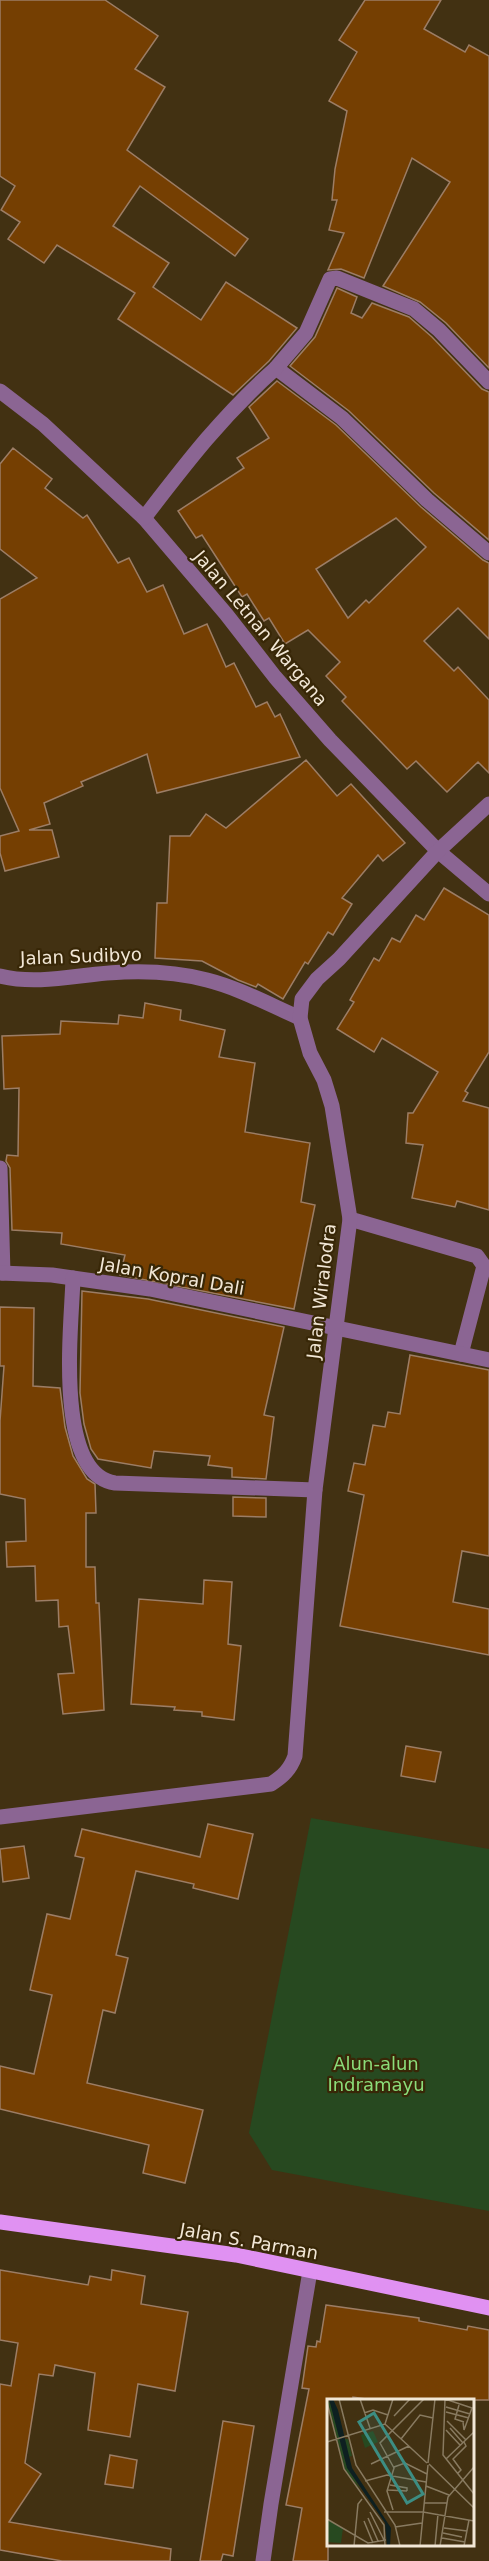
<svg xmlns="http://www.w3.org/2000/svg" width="489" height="2561" viewBox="0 0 489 2561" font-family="'DejaVu Sans',sans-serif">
  <rect width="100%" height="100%" fill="#423112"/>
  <path fill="#274920" d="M311,1818L489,1849V2211L272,2170L249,2133Z"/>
  <g fill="#753f02" stroke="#9c7d65" stroke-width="1.5" fill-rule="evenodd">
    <path d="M0,0H105L158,36L135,69L165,87L127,150L248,239L235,256L140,186L113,226L169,263L153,287L201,320L226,282L297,328L269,361L233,395L118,319L135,293L57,245L44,263L8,239L20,222L1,210L15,186L0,176Z"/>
    <path d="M365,0H441L424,29L465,52L469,45L489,56V368L446,323L420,302L383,286L450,182L412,158L364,278L341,269L328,270L344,233L329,230L337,200H332L335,169L347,111L329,101L357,52L339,40Z"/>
    <path d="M337,288L357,297L351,313L362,318L372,303L409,317L432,337L482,389L489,392V540L434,493L349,411L290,366L315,337Z"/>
    <path d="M277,381L336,425L421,507L483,560L489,563V639L458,608L424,641L454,671L458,667L489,700V773L478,762L447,792L416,761L407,769L342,701L346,697L326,676L340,662L308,630L285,644L269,618L264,621L247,594L242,597L202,535L196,538L178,511L244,468L237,458L269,438L249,407ZM396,518L426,547L369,603L366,600L348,618L316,569Z"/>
    <path d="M13,448L52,479L45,488L83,518L87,515L118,563L129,558L147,592L163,585L184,634L207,624L226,667L234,663L256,707L267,702L275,717L280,714L300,757L157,793L147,754L81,782L83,786L44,803L50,824L29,830H52L59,857L5,871L0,853V836L19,831L0,788V599L37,578L0,549V464Z"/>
    <path d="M306,760L337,796L351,784L405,843L383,861L378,855L342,898L352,904L333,935L328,932L308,964L305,962L283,999L258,984L256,987L238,980L202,961L155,958L157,903H167L170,836H190L206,814L226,828Z"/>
    <path d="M444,888L489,915V1052L465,1091L468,1093L463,1101L489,1108V1210L457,1201L455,1207L412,1198L423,1145L406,1143L408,1113H413L438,1072L382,1038L374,1052L337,1029L354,1002L350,1000L374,958L379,961L392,938L400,942L416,915L424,920Z"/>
    <path d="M145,1003L181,1010L180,1020L225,1030L219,1057L255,1063L245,1132L310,1143L301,1202L315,1205L294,1309L120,1275L125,1255L61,1244L62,1233L12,1230L10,1168L6,1161L7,1155L18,1156L19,1088L4,1089L2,1036L60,1034L61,1021L118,1024L119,1015L143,1018Z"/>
    <path d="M82,1291L148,1299L284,1327L264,1415L274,1417L266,1479L232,1477V1468L208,1465L210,1456L154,1451L151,1468L98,1459L91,1449L84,1424L80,1393Z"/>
    <path d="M0,1307L34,1308L33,1386L60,1388L65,1427L73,1456L87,1479L95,1484L96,1513H86V1567H95L96,1603H99L104,1710L63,1714L58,1674L74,1673L68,1626L59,1627L58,1600L36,1601L35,1566L7,1567L6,1542L26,1541L25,1499L0,1494V1421L4,1366H0Z"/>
    <path d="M410,1355L489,1370V1556L462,1551L453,1602L489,1609V1655L340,1626L364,1495L348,1491L354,1463L365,1465L373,1425L385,1427L388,1412L400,1414Z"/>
    <path d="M233,1497L266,1498V1517L233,1516Z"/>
    <path d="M204,1580L232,1582L228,1644L241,1646L234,1720L202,1716V1712L174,1710L175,1707L131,1704L139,1599L203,1604Z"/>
    <path d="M406,1746L441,1752L435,1782L401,1776Z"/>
    <path d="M208,1824L253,1834L238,1899L193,1888L194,1884L136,1871L116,1955L128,1958L115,2013L103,2010L87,2083L203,2110L185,2183L143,2173L149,2145L0,2109V2066L34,2074L52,1995L30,1990L47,1914L70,1919L84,1858L75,1856L82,1829L200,1857Z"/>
    <path d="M24,1846L29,1878L3,1882L0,1849Z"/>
    <path d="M0,2270L88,2285L90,2276L111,2280L112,2270L145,2276L141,2304L188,2312L175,2391L138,2384L130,2437L88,2430L95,2373L55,2365L53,2376L39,2374L25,2463L41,2474L9,2522L171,2549L170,2561H62L0,2550V2384L11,2386L18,2343L0,2340Z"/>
    <path d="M326,2305L419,2318V2321L467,2330L468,2326L489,2330V2400H373L353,2397V2400H328V2561H293L302,2508L286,2505L309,2389L302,2388L308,2346L316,2347L317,2341L320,2342Z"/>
    <path d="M223,2421L254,2426L233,2556L223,2554L221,2561H200Z"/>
    <path d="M110,2455L137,2460L133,2488L105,2484Z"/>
  </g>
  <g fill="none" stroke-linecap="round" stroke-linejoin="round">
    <g stroke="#8b6593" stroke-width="15">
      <path d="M489,382L439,330L414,309L337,278L330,279L306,333L276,368L342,418L427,500L489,553"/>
      <path d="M0,391L43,424L144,518L226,614L275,677L330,740L438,851L489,894"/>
      <path d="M144,518C187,462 223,415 276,368"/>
      <path d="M0,976C40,986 84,973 124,972C150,971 181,973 207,980C239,988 270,1005 300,1018"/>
      <path d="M0,1168L3,1273"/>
      <path d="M350,1219L477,1256L484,1266L461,1354"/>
      <path d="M0,1273L52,1275L150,1289L489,1360"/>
      <path d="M73,1278C72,1322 53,1474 115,1483L315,1490"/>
      <path d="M0,1817L271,1784C283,1776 290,1770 295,1756L315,1490L350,1219L332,1106L324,1080L310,1053L300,1018L302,999L317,979L339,959L438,851L489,804"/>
      <path d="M263,2561L271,2504L310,2271"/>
    </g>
    <path stroke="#e091f2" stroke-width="15" d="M0,2222L236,2255L489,2308"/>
  </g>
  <g text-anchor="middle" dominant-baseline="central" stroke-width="4.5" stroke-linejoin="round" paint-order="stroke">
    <g font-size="18" fill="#f2e7d6" stroke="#382707">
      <text transform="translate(261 628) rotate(50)">Jalan Letnan Wargana</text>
      <text transform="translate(81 956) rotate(-2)">Jalan Sudibyo</text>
      <text transform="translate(172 1276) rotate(10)">Jalan Kopral Dali</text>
      <text transform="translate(321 1291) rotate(-83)">Jalan Wiralodra</text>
      <text transform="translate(249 2241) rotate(10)">Jalan S. Parman</text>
    </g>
    <g font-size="18" fill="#8bdc79" stroke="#382707">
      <text x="376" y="2063">Alun-alun<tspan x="376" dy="21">Indramayu</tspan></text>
    </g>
  </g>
  <g transform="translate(327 2399)">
    <rect width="147" height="147" fill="#423112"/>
    <path d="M0,0L6,9L13,40H21L25,57L17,59L33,90L18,71ZM46,32L51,43L38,49L34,36ZM0,120L16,129L14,144L0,143Z" fill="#274920"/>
    <path d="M2,0H6L11,11L25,69L64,129L63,147H60L58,124L20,69Z" fill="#0e2021"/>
    <path fill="none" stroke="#887a60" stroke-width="1.5" d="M12,0L29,66L68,126L73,147M33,0L43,29M118,0L116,56L147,95M118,0L145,9L137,31L136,23M0,3L17,70L57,126L58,147M132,6L128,20L137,23M119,8L143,15M119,13L142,19M37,14L46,11L61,16M67,17L83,0M120,22L139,41M58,25L66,0M123,29L136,44M119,31L133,46M74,40L93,16L106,19M0,43L58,25L100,64M119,60L147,33M101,64L108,0M44,65L82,47M102,65L147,109M67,68L78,64L100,75M131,74L134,71L126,60L139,47L137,43M38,82L60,76L99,83M63,86L80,89V92M99,87L122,96M61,91L80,92M97,104H120M66,111L60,92L67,69L53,44L97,0M43,113L57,141M57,113H96L147,122M41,119L51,142M0,120L41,144L59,141M37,122L46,144M68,128L95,124M117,129L140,132M116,134L135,138M115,139L138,143M27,147L31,105L35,100M93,147L101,66M108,147L111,115M113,147L121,98L147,68M137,147L142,121"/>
    <path fill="#3c8d83" fill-opacity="0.15" stroke="#3c8d83" stroke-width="3" d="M47,14L96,95L80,104L32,23Z"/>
    <rect width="147" height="147" fill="none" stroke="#f2e7d6" stroke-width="3"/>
  </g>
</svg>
